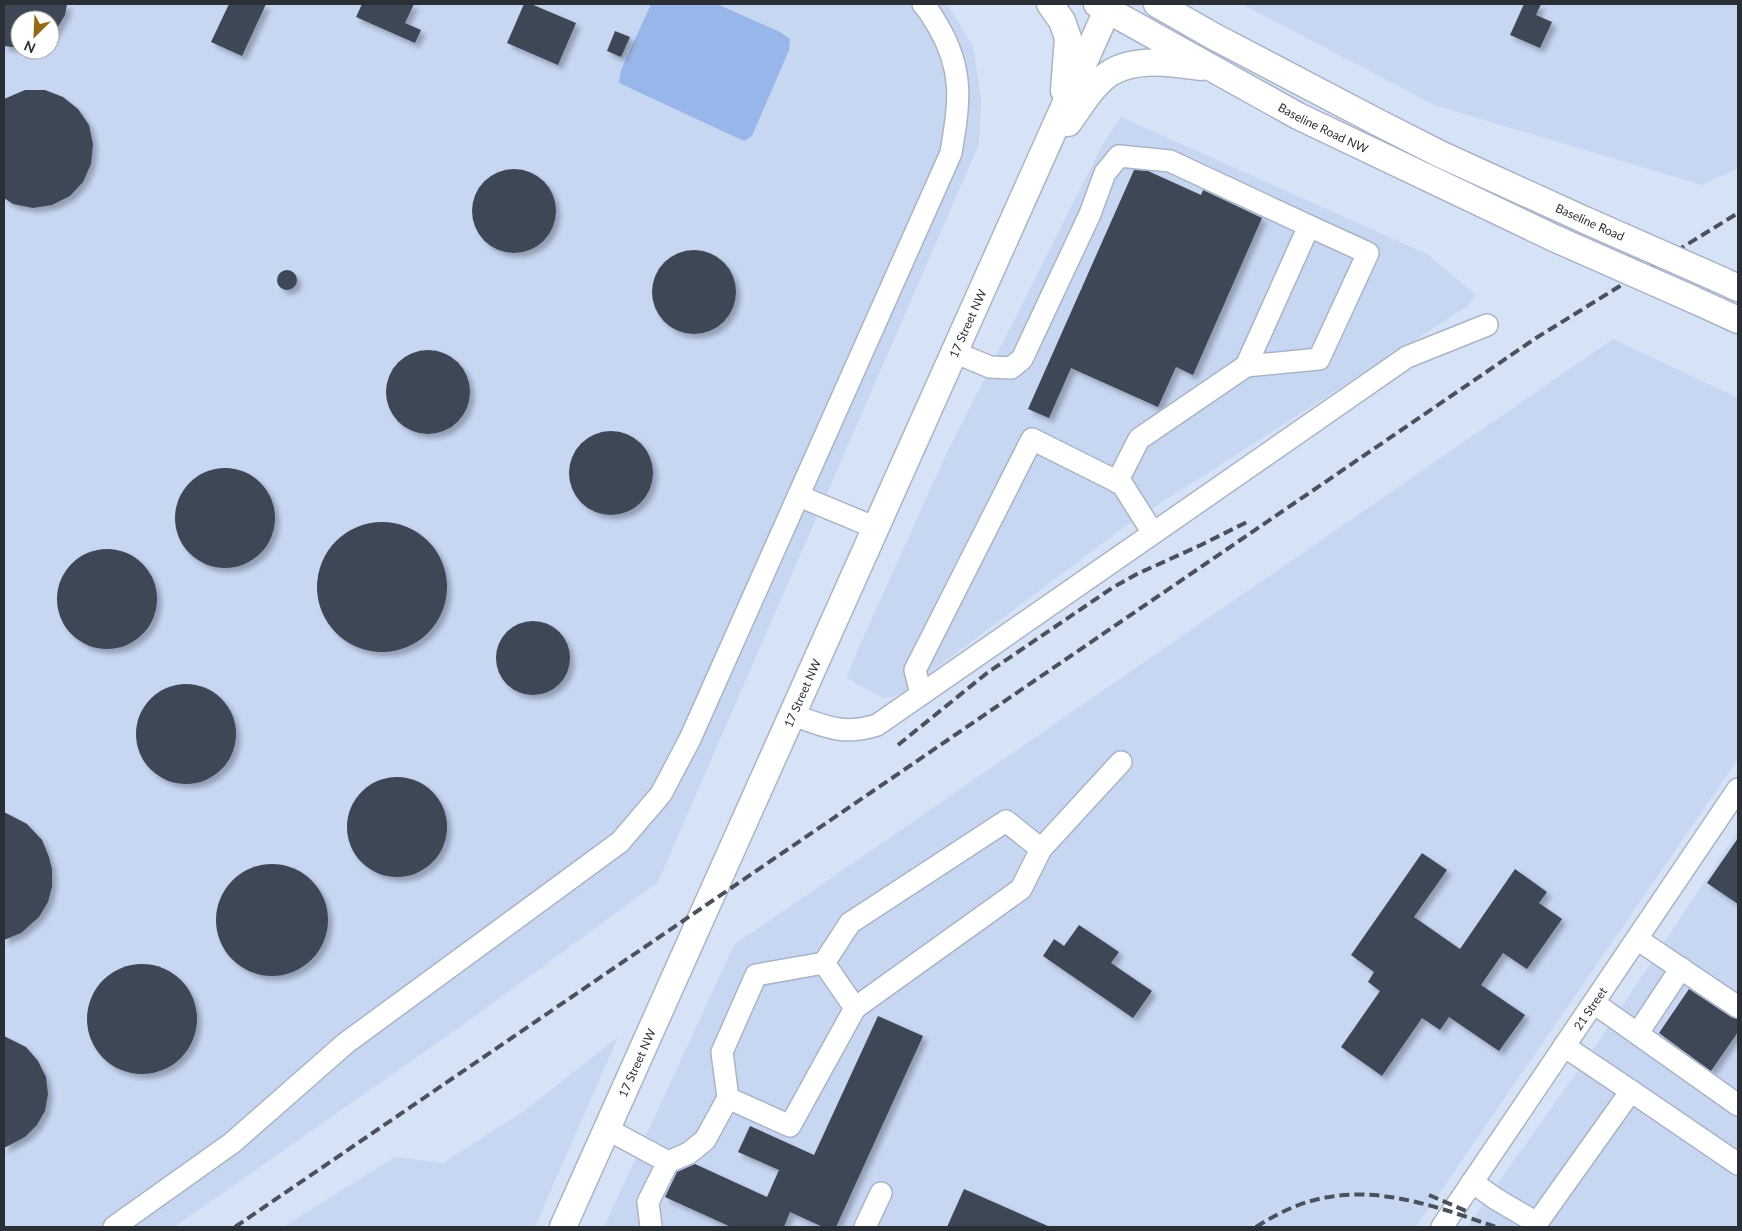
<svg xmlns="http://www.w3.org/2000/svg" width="1742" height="1231" viewBox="0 0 1742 1231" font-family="Lato,sans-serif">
  <defs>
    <filter id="shadow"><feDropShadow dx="4.5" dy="4.5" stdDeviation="2.5" flood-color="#0004"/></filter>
  </defs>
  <rect width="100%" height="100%" fill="#d6e2f6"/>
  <g fill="#c7d7f2" fill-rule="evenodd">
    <path d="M4,4H947L973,47L981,98L979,144L658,882L467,1022L174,1227H4ZM20,20H50V50H20Z"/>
    <path d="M1242,4H1738V168L1702,185L1434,105Z"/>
    <path d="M1121,117L1427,254L1476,295L1468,306L1131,522L903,693L888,698L880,697L847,678L859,647L944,459L1103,144Z"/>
    <path d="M1613,339L1738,398V759L1416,1227H604L734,945Z"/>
    <path d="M1738,831V1227H1467L1601,1038Z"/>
    <path d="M618,1037L535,1227H283L395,1157L443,1163L524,1111Z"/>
  </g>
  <path fill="#97b6ea" d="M651,4H717L780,32L790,39L789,50L752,136L744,141L619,83L621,70Z"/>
  <g fill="#3d4657" filter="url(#shadow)">
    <path d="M4,4H67L65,15L50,40V20H20V48L4,46Z"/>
    <path d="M229,4H266L242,56L211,42Z"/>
    <path d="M362,4H414L405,23L421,30L415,43L356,17Z"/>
    <path d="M524,4H531L576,23L558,65L507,43Z"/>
    <path d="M1524,4H1541L1536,15L1552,22L1540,48L1510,35Z"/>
    <path d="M615,31L630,37L621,57L607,51Z"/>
    <path d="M25,90H45L63,97L78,109L89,125L93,144L91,164L83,182L70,196L52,205L33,208L13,204L4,198V99Z"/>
    <circle cx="514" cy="211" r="42"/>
    <path d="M1134,170L1148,171L1201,195L1203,190L1262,218L1193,375L1176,367L1158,407L1071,368L1049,418L1028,409Z"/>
    <circle cx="694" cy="292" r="42"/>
    <circle cx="287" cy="280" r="10"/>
    <circle cx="428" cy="392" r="42"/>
    <circle cx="611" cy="473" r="42"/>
    <circle cx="225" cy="518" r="50"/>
    <circle cx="382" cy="587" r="65"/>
    <circle cx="107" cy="599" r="50"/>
    <circle cx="533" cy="658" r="37"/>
    <circle cx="186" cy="734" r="50"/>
    <circle cx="397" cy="827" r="50"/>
    <path d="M4,812L27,824L42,840L49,857L52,869V887L48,902L39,917L21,933L4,940Z"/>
    <path d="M1738,838V904L1707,883Z"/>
    <path d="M1422,853L1447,870L1414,917L1460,949L1515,869L1547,892L1539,903L1562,919L1527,969L1503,953L1481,985L1525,1015L1499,1051L1449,1017L1440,1030L1422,1018L1382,1076L1341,1047L1380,991L1368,982L1374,972L1351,955Z"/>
    <circle cx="272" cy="920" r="56"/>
    <path d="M1079,925L1119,952L1111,963L1152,991L1133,1018L1043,956L1054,939L1064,946Z"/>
    <circle cx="142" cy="1019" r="55"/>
    <path d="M1689,989L1731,1017L1738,1019V1032L1711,1071L1659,1033Z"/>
    <path d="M878,1016L923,1036L836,1227H823L790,1212L784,1227H731L665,1197L677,1172L695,1164L767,1197L779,1170L738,1152L750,1126L814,1155Z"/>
    <path d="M4,1036L26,1047L38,1061L46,1077L48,1094L45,1111L37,1125L25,1137L4,1148Z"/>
    <path d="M964,1189L1050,1227H947Z"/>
  </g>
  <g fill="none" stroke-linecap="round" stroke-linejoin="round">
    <defs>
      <g id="minor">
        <path d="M954,352L990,367L1011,368L1022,359L1090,214L1105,173L1119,156L1170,161L1309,226L1246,366L1139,439L1117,482"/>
        <path d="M1246,366L1319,359L1368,253L1309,226"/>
        <path d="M799,496L876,528"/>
        <path d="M921,694L915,670L1032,439L1122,484L1153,533"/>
        <path d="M793,715C824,726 843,736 877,725L1407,357L1487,325"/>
        <path d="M1637,939L1738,1007"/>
        <path d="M1594,1003L1738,1105"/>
        <path d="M855,1008L1021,889L1041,849"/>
        <path d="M1638,1033L1681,968"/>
        <path d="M1631,1091L1738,1164"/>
        <path d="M728,1098L722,1052L756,975L824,963"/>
        <path d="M607,1129L668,1162L689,1153L705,1140L728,1098L790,1126L855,1008L824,963L850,923L1006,821L1041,849L1121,762"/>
        <path d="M1472,1182L1496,1199L1537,1223L1631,1091L1564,1046"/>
        <path d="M114,1227L232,1143L346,1043L620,842L661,794L690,739L951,153C959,104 965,72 938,26C933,18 929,10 923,4"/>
        <path d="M651,1227L648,1202L668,1162"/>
        <path d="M865,1227L881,1193"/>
        <path id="s1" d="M1442,1227L1738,789"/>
      </g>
      <g id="major">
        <path d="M1050,4L1062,21L1068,38L1064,91"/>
        <path id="s2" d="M1097,4L1298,116L1556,239"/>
        <path d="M1157,4L1213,36L1377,122L1442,155L1587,221"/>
        <path d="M1068,123C1080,107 1092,85 1110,73C1136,57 1173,63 1201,67"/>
        <path d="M1721,280L1738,288"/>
        <path d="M1692,299L1738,320"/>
        <path id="s3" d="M563,1227L1110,4"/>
      </g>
    </defs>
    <use href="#minor" stroke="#a9b4c7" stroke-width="24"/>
    <use href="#major" stroke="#a9b4c7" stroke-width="29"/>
    <use href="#minor" stroke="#fff" stroke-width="21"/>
    <use href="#major" stroke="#fff" stroke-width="26"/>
    <g stroke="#4a515a" stroke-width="4" stroke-dasharray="10 5" stroke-linecap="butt">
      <path d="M898,745L987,673L1112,588L1137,574L1201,545L1249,521"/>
      <path d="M1429,1195L1466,1211"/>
      <path d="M235,1227L1536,338L1738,213"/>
      <path d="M1256,1227C1278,1213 1302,1201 1329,1197C1385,1187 1444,1209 1496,1227"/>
    </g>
    <defs>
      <g id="major-bridge">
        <path d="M1587,221L1721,280"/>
        <path d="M1556,239L1692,299"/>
      </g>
    </defs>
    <use href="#major-bridge" stroke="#a9b4c7" stroke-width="29" stroke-linecap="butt"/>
    <use href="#major-bridge" stroke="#fff" stroke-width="26"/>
  </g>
  <g text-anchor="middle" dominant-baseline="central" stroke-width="5" stroke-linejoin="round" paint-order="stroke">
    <g font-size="12" fill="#2a2f36" stroke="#fff">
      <text stroke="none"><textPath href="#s2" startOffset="258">Baseline Road NW</textPath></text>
      <text transform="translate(1590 222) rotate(24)">Baseline Road</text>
      <text stroke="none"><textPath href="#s3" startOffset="990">17 Street NW</textPath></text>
      <text stroke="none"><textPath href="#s3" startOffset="585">17 Street NW</textPath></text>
      <text stroke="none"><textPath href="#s1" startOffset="264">21 Street</textPath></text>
      <text stroke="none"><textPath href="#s3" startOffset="180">17 Street NW</textPath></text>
    </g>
  </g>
  <rect width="1742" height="1231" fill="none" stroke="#2a2f36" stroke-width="10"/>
  <g transform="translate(35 35) rotate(204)"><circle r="24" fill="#ffffff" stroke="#aaacaf"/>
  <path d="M0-4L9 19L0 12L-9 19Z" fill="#936a13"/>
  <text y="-8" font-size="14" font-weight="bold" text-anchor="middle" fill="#2a2f36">N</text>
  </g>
</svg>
